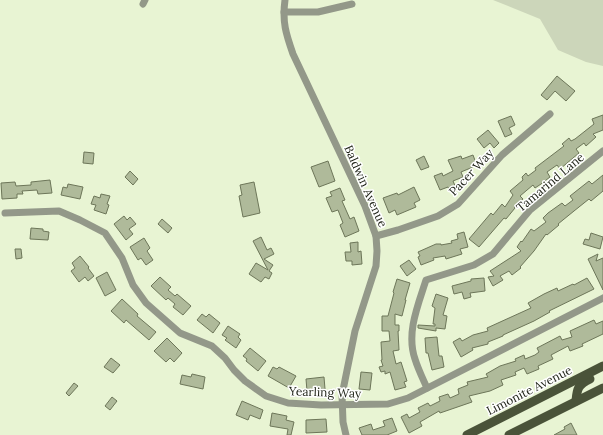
<svg xmlns="http://www.w3.org/2000/svg" width="603" height="435" viewBox="0 0 603 435" font-family="Lora,serif">
  <rect width="100%" height="100%" fill="#e8f4d3"/>
  <path fill="#ccd6ba" d="M493,0H603V66L586,62L558,50L540,19Z"/>
  <g fill="#afba9a" stroke="#6d7659">
    <path d="M557,76L575,91L566,101L555,91L547,100L541,95Z"/>
    <path d="M603,115V130L593,134L596,137L586,146L584,143L576,149L579,153L560,169L557,165L547,172L550,177L541,184L535,188L533,185L520,196L523,199L514,207L515,208L506,219L504,218L479,247L469,239L491,213L493,215L502,204L505,207L513,195L510,191L523,180L522,177L526,173L528,176L536,170L535,168L564,146L562,144L569,138L571,141L575,139L594,124L592,119Z"/>
    <path d="M511,116L515,125L509,128L512,134L505,137L498,121Z"/>
    <path d="M488,130L499,143L494,148L490,143L484,148L477,139Z"/>
    <path d="M84,152L94,153L93,164L83,163Z"/>
    <path d="M473,155L476,163L472,164L473,167L461,172L463,177L453,181L456,188L450,191L448,187L440,190L434,176L442,173L443,176L453,171L448,160L461,156L462,159Z"/>
    <path d="M424,156L429,167L421,170L416,160Z"/>
    <path d="M328,161L335,181L319,187L311,167Z"/>
    <path d="M130,171L138,179L133,185L125,177Z"/>
    <path d="M603,175V191L591,201L589,199L574,211L558,224L559,225L547,235L546,234L534,251L520,267L521,268L512,275L509,271L500,276L503,280L493,286L488,277L494,276L490,271L521,251L517,247L521,241L522,242L531,229L534,231L546,222L543,218L548,213L562,203L565,206L573,200L570,196L589,181L592,184Z"/>
    <path d="M50,180L52,193L38,194L37,190L22,191L23,194H17V198L2,199L1,183L15,182L16,186L31,185V182Z"/>
    <path d="M254,182L260,213L243,217L239,196L242,195L240,185Z"/>
    <path d="M68,184L83,187L80,199L61,195L63,187L67,188Z"/>
    <path d="M414,187L420,200L414,203L416,207L397,215L395,210L389,213L383,198L397,193L398,195Z"/>
    <path d="M340,188L345,200L342,201L350,219L354,217L359,231L345,237L340,225L343,223L338,210L332,212L326,198L332,196L330,192Z"/>
    <path d="M101,194L110,196L107,204L109,205L106,214L94,210L96,205L91,204L94,196L100,198Z"/>
    <path d="M124,216L127,220L130,217L136,224L129,229L133,234L126,240L114,224Z"/>
    <path d="M162,219L172,228L168,233L158,224Z"/>
    <path d="M31,228L43,229V231L49,232L48,240L30,239Z"/>
    <path d="M464,232L468,247L460,249L462,254L446,259L445,256L433,258L434,260L421,265L418,257L420,256L418,252L436,244H441V245L452,243L451,241L458,239L457,234Z"/>
    <path d="M591,233L603,237L600,249L583,244L585,239L589,240Z"/>
    <path d="M261,237L267,250L271,248L274,254L264,259L273,265L269,271L272,273L269,279L265,277L261,282L249,274L256,263L268,270L253,241Z"/>
    <path d="M144,238L150,248L147,251L153,260L146,265L141,258L138,260L130,247Z"/>
    <path d="M358,242V252L361,251L362,264L352,265V261H346L345,252H351L350,243Z"/>
    <path d="M15,249H21L22,258L16,259Z"/>
    <path d="M598,254L596,261L603,258V290L588,259Z"/>
    <path d="M80,256L89,267L88,268L94,276L88,281L85,277L79,282L71,271L75,268L72,263Z"/>
    <path d="M409,260L416,269L407,276L400,266Z"/>
    <path d="M107,272L116,290L105,296L96,278Z"/>
    <path d="M160,277L171,287L168,290L175,296L177,294L191,306L183,315L173,307L175,304L168,298L166,300L151,286Z"/>
    <path d="M484,278L485,291L470,293L471,297L464,299L462,292L454,294L452,286L471,281V279Z"/>
    <path d="M587,278L594,289L549,311L550,312L534,321L503,335V336L488,342V344L472,348L473,350L461,357L453,342L460,338L462,341L473,335L488,331L487,328L531,308L528,303L544,294L557,288L558,291L573,284L574,285Z"/>
    <path d="M397,279L410,283L405,300H406L402,316L395,314V325H399V331H398L399,350L393,351L396,364L401,362L407,381L404,382L406,387L395,390L390,372L385,374V371L381,372L379,367L383,366L381,360H382L381,342L390,341L389,331H382V316H388L394,293L393,292Z"/>
    <path d="M436,294L448,298L443,315L447,316L445,329L436,328V331L418,328V325L435,326V324H433L435,308L432,306Z"/>
    <path d="M122,299L138,314L137,316L156,332L149,340L126,320L124,323L111,311Z"/>
    <path d="M202,314L206,317L209,314L220,323L213,333L197,320Z"/>
    <path d="M594,320L596,324L603,321V334L582,344L583,346L570,351L568,346L551,355L553,359L538,366L539,369L527,374L524,368L515,372L516,375L501,380L503,385L490,391L469,396L472,402L440,413L439,411L420,422L422,426L409,433L401,417L407,414L409,418L420,412L418,408L428,403L430,406L440,401L439,397L448,394L450,398L459,394L458,389L468,385L467,382L488,377L486,374L500,366L516,361L515,359L524,355L525,359L535,355L539,352L537,348L560,336L562,340L572,337L570,331Z"/>
    <path d="M228,326L240,334L238,337L241,340L236,348L225,340L227,338L222,335Z"/>
    <path d="M437,337L439,356H442L444,367L432,370L428,353H426L425,338Z"/>
    <path d="M167,338L182,353L174,362L170,358L166,362L154,351Z"/>
    <path d="M250,348L266,361L258,371L246,361L247,359L243,356Z"/>
    <path d="M111,358L120,365L113,373L104,367Z"/>
    <path d="M273,367L277,369L279,367L296,376L289,388L268,376Z"/>
    <path d="M361,372L372,373L370,390L359,389Z"/>
    <path d="M192,374L205,377L203,389L180,384L182,375L191,377Z"/>
    <path d="M324,377L325,389L307,391L306,379Z"/>
    <path d="M74,383L78,386L69,396L66,393Z"/>
    <path d="M112,397L117,401L110,410L105,406Z"/>
    <path d="M242,401L263,410L260,419L250,415L248,420L236,415Z"/>
    <path d="M272,413L287,416L286,420L294,422L291,435H287L288,429L270,426Z"/>
    <path d="M392,418L397,431L387,435H362L359,428L371,424L373,430L385,426L383,421Z"/>
    <path d="M326,419L327,432L306,433V420Z"/>
    <path d="M571,423L577,435H554L565,429L564,427Z"/>
  </g>
  <g fill="none" stroke-linecap="round" stroke-linejoin="round">
    <g stroke="#939889" stroke-width="7">
      <path d="M285,0C282,22 286,34 293,54L365,206L376,236L377,251L376,266L355,331L342,395L343,422L346,435"/>
      <path d="M143,4L145,0"/>
      <path d="M284,12H318L352,4"/>
      <path d="M5,213L59,211L80,220L105,233L122,258L133,285L146,303L180,333L212,346L225,358L234,370L245,381L266,396L288,403L321,405L388,404L408,398L603,298"/>
      <path d="M376,236L398,230L438,216L458,204L502,155L550,114"/>
      <path d="M427,388C423,379 418,369 415,359C406,333 418,305 426,280L474,265L493,254L530,210L603,151"/>
    </g>
    <g stroke="#4a5339" stroke-width="9">
      <path d="M576,401C577,388 578,385 590,379"/>
      <path d="M467,435L603,366"/>
      <path d="M509,435L603,388"/>
    </g>
  </g>
  <g text-anchor="middle" dominant-baseline="central" stroke-width="3" stroke-linejoin="round" paint-order="stroke">
    <g font-size="12" fill="#1b1f13" stroke="#fff">
      <text transform="translate(471 172) rotate(-47)">Pacer Way</text>
      <text transform="translate(550 182) rotate(-40)">Tamarind Lane</text>
      <text transform="translate(366 186) rotate(66)">Baldwin Avenue</text>
      <text transform="translate(529 390) rotate(-27)">Limonite Avenue</text>
      <text transform="translate(325 392) rotate(2)">Yearling Way</text>
    </g>
  </g>
</svg>
